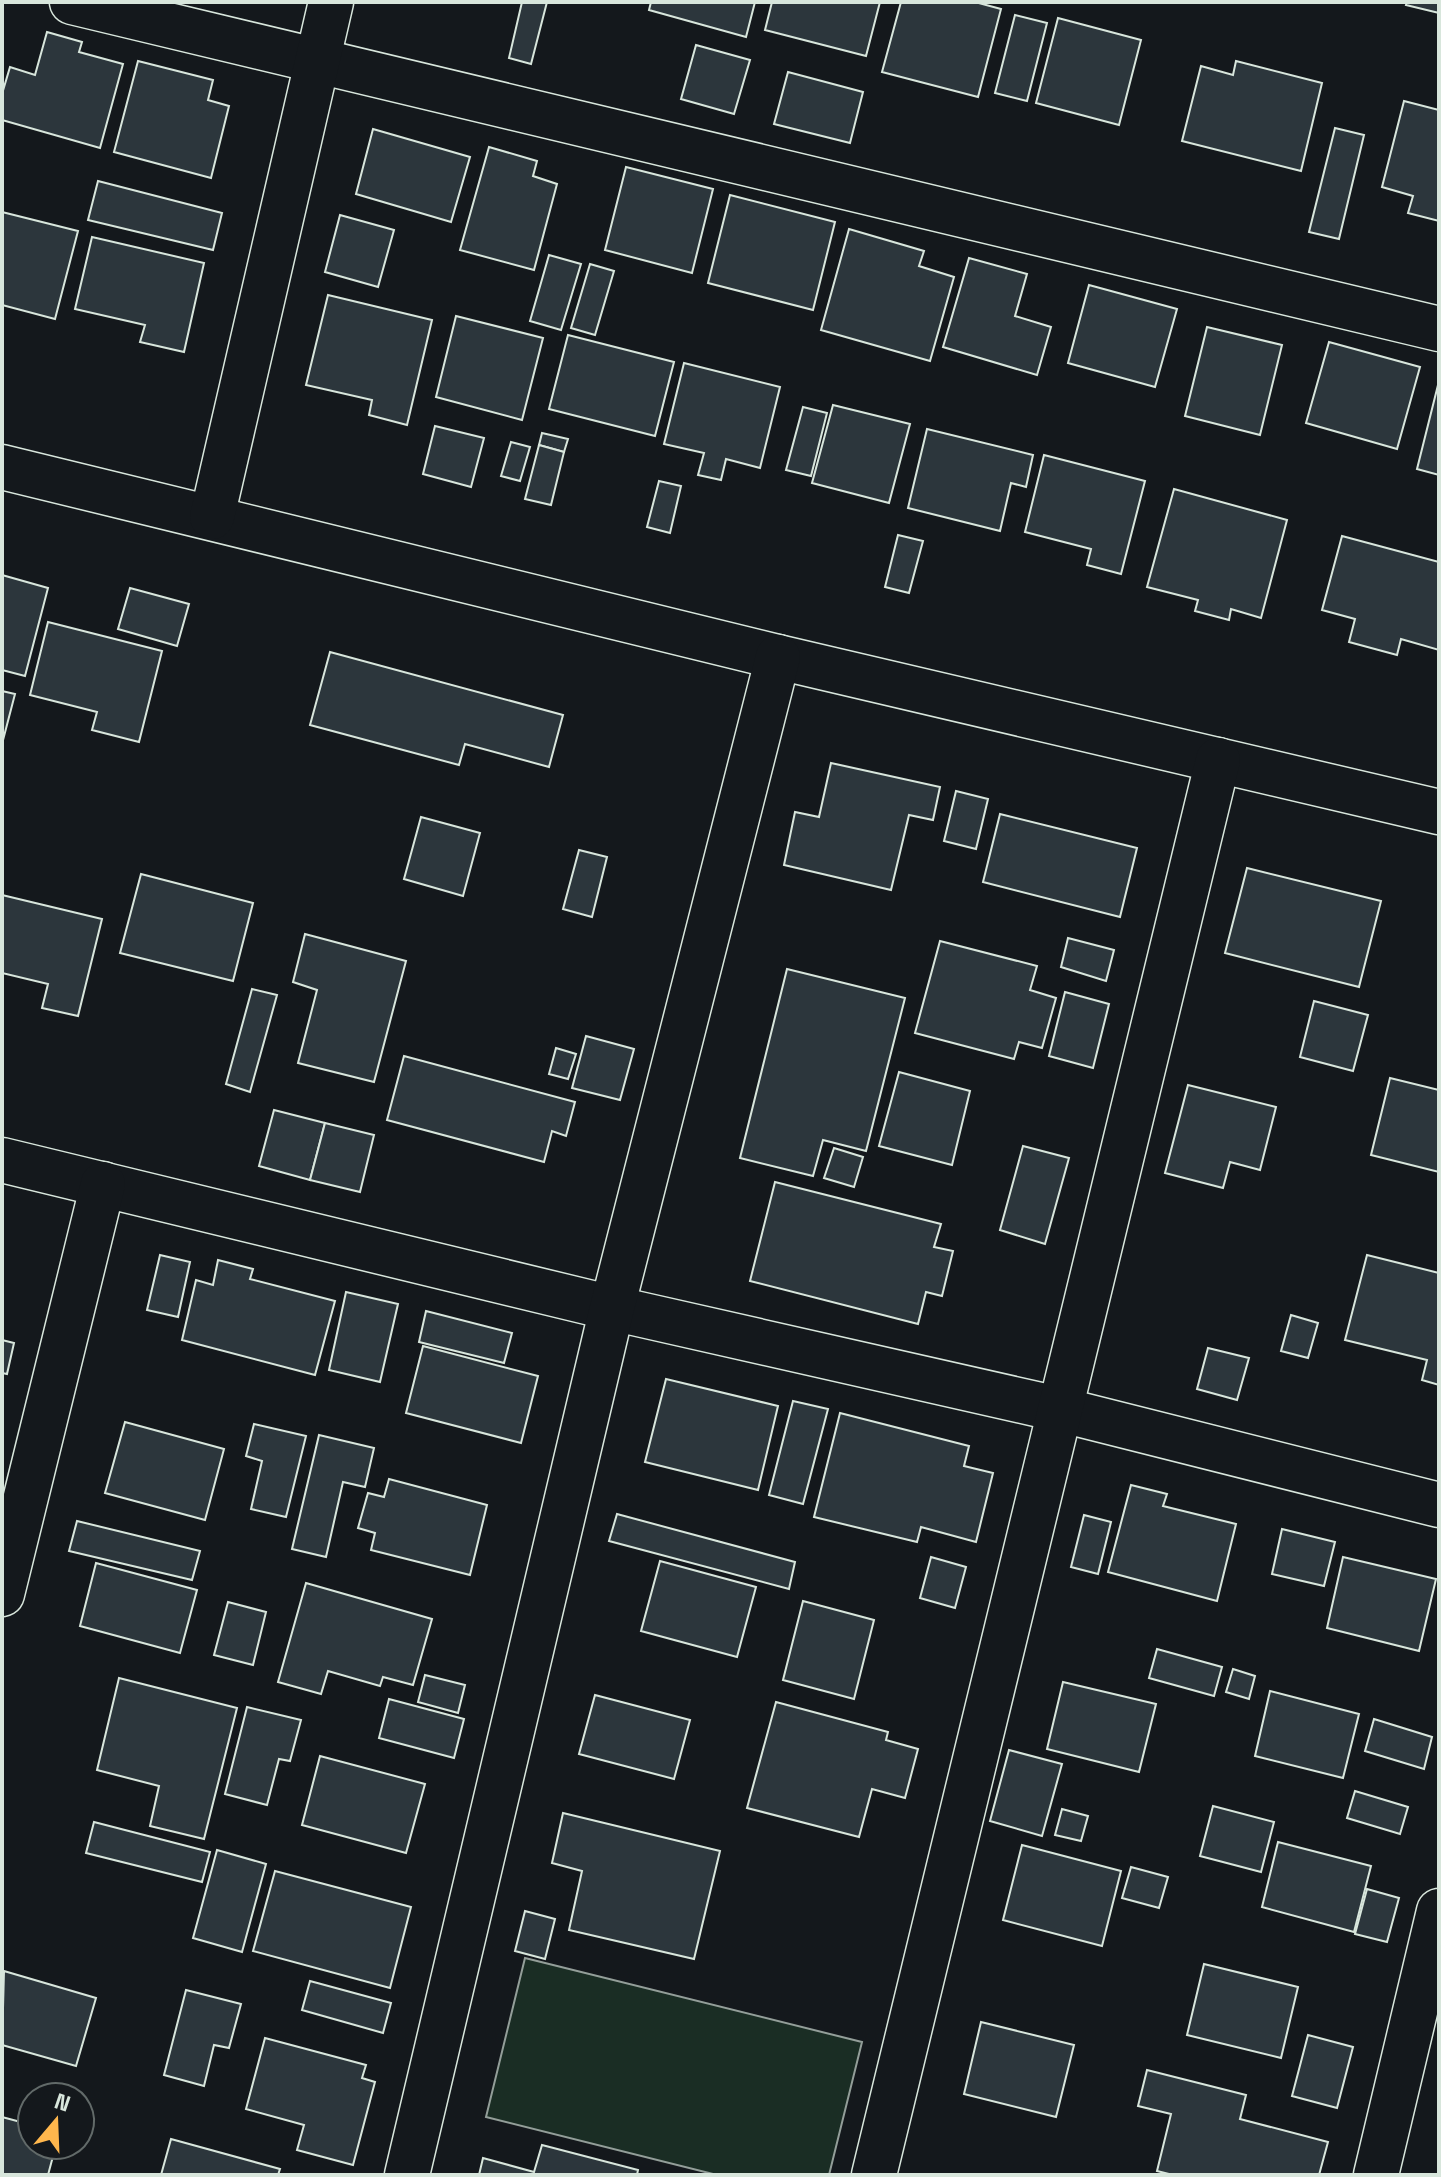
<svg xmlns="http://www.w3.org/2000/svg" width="1441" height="2177" viewBox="0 0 1441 2177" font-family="'Space Grotesk',sans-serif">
  <rect width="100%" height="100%" fill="#14181c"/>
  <path fill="#1a2d24" stroke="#939e99" stroke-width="2" d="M525,1958L862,2042L829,2175H717L486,2117Z"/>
  <g fill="#2c363c" stroke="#d8e6dc" stroke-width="2">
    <path d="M522,2H547L531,64L509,58Z"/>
    <path d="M651,2H755L746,37L649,10Z"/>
    <path d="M772,2H880L866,56L765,30Z"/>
    <path d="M901,2H975L1001,9L978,97L882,72Z"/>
    <path d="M1407,2H1439V13L1406,5Z"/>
    <path d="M1015,15L1047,23L1027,101L995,93Z"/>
    <path d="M1058,18L1141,40L1119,125L1036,103Z"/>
    <path d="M47,32L82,42L79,52L123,64L100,148L2,120V94L10,67L35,75Z"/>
    <path d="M696,45L750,60L734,114L681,99Z"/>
    <path d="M138,61L213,80L208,100L229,106L211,178L114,152Z"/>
    <path d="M1236,61L1322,83L1301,171L1182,141L1201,66L1233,75Z"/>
    <path d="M788,72L863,92L850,143L774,124Z"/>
    <path d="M1404,101L1439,110V221L1408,213L1413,196L1382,187Z"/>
    <path d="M1335,128L1364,135L1339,239L1309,232Z"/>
    <path d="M373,129L470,157L451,222L356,194Z"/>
    <path d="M489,147L537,161L533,176L557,184L534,270L460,250Z"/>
    <path d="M626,167L713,189L692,273L605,250Z"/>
    <path d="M98,181L222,213L213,250L88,220Z"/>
    <path d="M730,195L835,222L813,310L708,283Z"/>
    <path d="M2,212L78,231L55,319L2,305Z"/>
    <path d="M340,215L394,230L378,287L325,272Z"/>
    <path d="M849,229L924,251L919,266L954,277L930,361L821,330Z"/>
    <path d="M92,237L204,263L184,352L140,342L145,325L75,309Z"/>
    <path d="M549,255L581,264L561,330L530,321Z"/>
    <path d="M969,258L1027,274L1015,316L1051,327L1037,375L943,347Z"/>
    <path d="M590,264L614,271L595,335L571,328Z"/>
    <path d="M1089,285L1177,309L1155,387L1068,363Z"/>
    <path d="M328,295L432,320L407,425L369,415L372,400L306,385Z"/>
    <path d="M456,316L543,338L522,420L436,397Z"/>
    <path d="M1207,327L1282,345L1260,435L1185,416Z"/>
    <path d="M568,335L674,362L655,436L549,409Z"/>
    <path d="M1329,342L1420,367L1397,449L1306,423Z"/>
    <path d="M684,363L780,387L760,468L726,459L721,480L698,475L704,453L664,444Z"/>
    <path d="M1439,381V475L1417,469Z"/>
    <path d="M833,405L910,424L889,503L812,483Z"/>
    <path d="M803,407L827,413L811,476L786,470Z"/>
    <path d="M435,426L484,438L471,487L423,474Z"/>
    <path d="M927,429L1033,455L1026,487L1011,483L1000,531L908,508Z"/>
    <path d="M542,433L568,439L564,452L539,445Z"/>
    <path d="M511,442L530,447L520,481L501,476Z"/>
    <path d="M539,445L564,452L551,505L525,499Z"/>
    <path d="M1044,455L1145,481L1121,574L1087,565L1091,549L1025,532Z"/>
    <path d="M659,481L681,486L670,533L647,527Z"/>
    <path d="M1174,489L1287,520L1261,618L1231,609L1229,620L1195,611L1198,600L1147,587Z"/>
    <path d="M898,535L923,541L909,593L885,587Z"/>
    <path d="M1342,536L1439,562V650L1401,639L1397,655L1349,642L1355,619L1322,610Z"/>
    <path d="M2,575L48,588L25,676L2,670Z"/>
    <path d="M130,588L189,604L177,646L118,629Z"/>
    <path d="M48,622L162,651L139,742L92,730L97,712L30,695Z"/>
    <path d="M330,652L563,715L549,767L465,744L459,765L310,725Z"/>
    <path d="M2,691L15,694L2,744Z"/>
    <path d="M831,763L940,787L933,820L909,815L891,890L784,865L795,812L819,817Z"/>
    <path d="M956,791L988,799L976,849L944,841Z"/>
    <path d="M1000,814L1137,848L1120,917L983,882Z"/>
    <path d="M421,817L480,833L463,896L404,879Z"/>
    <path d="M579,850L607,857L592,917L563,909Z"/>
    <path d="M1247,868L1381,901L1359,987L1225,953Z"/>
    <path d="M141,874L253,903L233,981L120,953Z"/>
    <path d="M2,895L102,919L78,1016L42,1008L48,984L2,973Z"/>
    <path d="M305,934L406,961L374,1082L298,1063L317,990L293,982Z"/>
    <path d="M1068,938L1114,950L1106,981L1061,967Z"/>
    <path d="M940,941L1037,966L1030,990L1056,998L1042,1048L1019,1042L1014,1059L915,1033Z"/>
    <path d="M787,969L905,998L866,1151L823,1140L813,1176L740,1158Z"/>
    <path d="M252,989L277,995L250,1092L226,1084Z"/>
    <path d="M1065,992L1109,1004L1093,1068L1049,1056Z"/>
    <path d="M1314,1001L1368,1015L1353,1071L1300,1057Z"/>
    <path d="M586,1036L634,1049L620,1100L572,1088Z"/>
    <path d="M556,1048L576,1054L568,1079L549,1074Z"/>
    <path d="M404,1056L575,1102L566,1136L552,1131L544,1162L387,1120Z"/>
    <path d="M899,1072L970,1091L952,1165L879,1146Z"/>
    <path d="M1390,1078L1439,1090V1172L1371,1155Z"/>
    <path d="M1188,1085L1276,1107L1260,1170L1230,1162L1223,1188L1165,1173Z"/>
    <path d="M274,1110L325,1123L310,1180L259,1166Z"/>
    <path d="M325,1123L374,1135L360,1192L310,1180Z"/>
    <path d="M1023,1146L1069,1158L1045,1244L1000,1230Z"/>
    <path d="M834,1148L863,1157L854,1187L824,1178Z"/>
    <path d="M775,1182L941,1224L934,1247L953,1251L942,1296L926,1292L918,1324L750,1281Z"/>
    <path d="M160,1255L190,1262L178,1317L147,1310Z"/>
    <path d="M1367,1255L1439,1273V1385L1422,1380L1427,1360L1345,1340Z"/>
    <path d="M218,1260L253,1269L250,1279L335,1301L315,1375L182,1340L196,1280L213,1285Z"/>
    <path d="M346,1292L398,1304L380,1382L329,1370Z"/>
    <path d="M426,1311L512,1333L504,1363L419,1342Z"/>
    <path d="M1291,1315L1318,1323L1308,1358L1281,1351Z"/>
    <path d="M2,1340L14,1343L7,1374L2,1373Z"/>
    <path d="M423,1346L538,1376L521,1443L406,1413Z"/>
    <path d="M1208,1348L1249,1358L1237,1400L1197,1389Z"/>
    <path d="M666,1379L778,1406L758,1490L645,1462Z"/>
    <path d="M793,1401L828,1409L803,1504L769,1495Z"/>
    <path d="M840,1413L969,1446L964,1466L993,1473L976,1542L921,1527L917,1542L814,1517Z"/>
    <path d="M125,1422L224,1449L205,1520L105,1493Z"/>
    <path d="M254,1424L306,1436L286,1517L251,1509L262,1461L246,1456Z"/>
    <path d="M319,1435L374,1448L365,1487L343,1482L326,1557L292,1549Z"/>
    <path d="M389,1479L487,1505L470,1575L371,1550L375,1533L358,1528L368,1493L384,1497Z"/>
    <path d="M1131,1485L1167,1494L1163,1506L1236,1524L1217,1601L1108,1572Z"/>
    <path d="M617,1514L795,1562L789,1589L609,1541Z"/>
    <path d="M1084,1515L1111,1522L1098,1574L1071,1567Z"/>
    <path d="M77,1521L200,1551L192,1580L69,1551Z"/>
    <path d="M1282,1529L1335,1542L1324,1586L1272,1574Z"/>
    <path d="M931,1557L966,1567L955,1608L920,1598Z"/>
    <path d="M1343,1557L1436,1579L1419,1651L1327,1628Z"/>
    <path d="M660,1561L756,1587L737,1657L641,1631Z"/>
    <path d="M96,1563L197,1590L180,1653L80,1626Z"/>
    <path d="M306,1583L432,1619L413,1685L383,1677L380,1686L328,1671L321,1694L278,1682Z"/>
    <path d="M803,1601L874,1620L854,1699L783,1680Z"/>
    <path d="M228,1602L266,1612L253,1665L214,1655Z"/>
    <path d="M1157,1649L1222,1667L1214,1696L1149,1678Z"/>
    <path d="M1233,1669L1255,1676L1249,1699L1226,1692Z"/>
    <path d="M425,1675L465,1685L458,1713L418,1702Z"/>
    <path d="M119,1678L237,1708L204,1839L150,1826L159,1786L97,1770Z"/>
    <path d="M1063,1682L1156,1704L1139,1772L1047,1749Z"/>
    <path d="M1270,1691L1359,1714L1343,1778L1255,1756Z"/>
    <path d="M595,1695L690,1720L674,1779L579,1754Z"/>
    <path d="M389,1699L464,1719L454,1758L379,1738Z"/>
    <path d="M776,1702L888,1732L886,1740L918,1749L905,1798L872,1789L859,1837L747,1808Z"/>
    <path d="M247,1707L301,1720L290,1761L279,1759L267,1805L225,1794Z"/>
    <path d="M1374,1719L1432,1737L1424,1769L1365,1751Z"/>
    <path d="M1009,1750L1062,1764L1042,1836L990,1821Z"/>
    <path d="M320,1756L425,1784L406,1853L302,1825Z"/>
    <path d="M1355,1791L1408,1807L1400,1834L1347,1818Z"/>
    <path d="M1213,1806L1274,1822L1261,1872L1200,1856Z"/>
    <path d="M1062,1809L1088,1816L1081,1841L1055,1835Z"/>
    <path d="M563,1813L720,1851L694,1959L569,1930L582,1871L552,1863Z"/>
    <path d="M94,1822L210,1852L202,1882L86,1853Z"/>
    <path d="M1278,1842L1371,1866L1354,1932L1262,1907Z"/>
    <path d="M1022,1845L1121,1871L1102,1946L1003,1920Z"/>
    <path d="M217,1850L266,1864L242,1952L193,1938Z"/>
    <path d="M1131,1867L1168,1877L1159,1908L1122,1898Z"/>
    <path d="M275,1871L411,1907L390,1988L253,1951Z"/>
    <path d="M1367,1889L1399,1898L1387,1942L1355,1934Z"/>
    <path d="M525,1911L555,1919L545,1959L515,1951Z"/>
    <path d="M1204,1964L1298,1987L1281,2058L1187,2035Z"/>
    <path d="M4,1971L96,1998L76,2066L2,2045Z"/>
    <path d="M310,1981L391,2003L383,2033L302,2010Z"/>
    <path d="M186,1990L241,2004L229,2048L214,2045L204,2086L164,2075Z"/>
    <path d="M981,2022L1074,2045L1056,2117L964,2094Z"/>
    <path d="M1308,2035L1353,2047L1337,2108L1292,2096Z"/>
    <path d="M265,2038L366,2065L362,2078L375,2082L353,2165L297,2150L304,2125L246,2109Z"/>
    <path d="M1147,2070L1246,2095L1240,2119L1328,2142L1319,2175H1173L1157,2171L1171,2114L1138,2106Z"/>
    <path d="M2,2117L32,2125V2145H56L48,2175H2Z"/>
    <path d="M171,2139L280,2169L278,2175H161Z"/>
    <path d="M542,2145L638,2170L637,2175H479L483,2158L534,2172Z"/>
  </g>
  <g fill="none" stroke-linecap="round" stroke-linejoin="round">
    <defs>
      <g id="minor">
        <path d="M72,2L1439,329"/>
        <path d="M2,467L778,657L1439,812"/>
        <path d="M212,517L331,2"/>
        <path d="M2,1160L612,1308L1058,1409L1439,1505"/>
        <path d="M2,1594L103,1184"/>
        <path d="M407,2175L612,1308L778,657"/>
        <path d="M874,2175L1218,760"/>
        <path d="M1376,2175L1439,1911"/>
      </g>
    </defs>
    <use href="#minor" stroke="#d8e6dc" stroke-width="47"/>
    <use href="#minor" stroke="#14181c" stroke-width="44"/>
  </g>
  <rect width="1441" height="2177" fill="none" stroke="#d8e6dc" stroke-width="8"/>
  <g transform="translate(56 2121) rotate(19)"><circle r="38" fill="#14181c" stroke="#626a69" stroke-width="2"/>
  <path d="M0-6L14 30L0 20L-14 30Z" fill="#ffb74d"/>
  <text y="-12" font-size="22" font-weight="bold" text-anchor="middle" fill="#d8e6dc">N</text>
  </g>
</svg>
